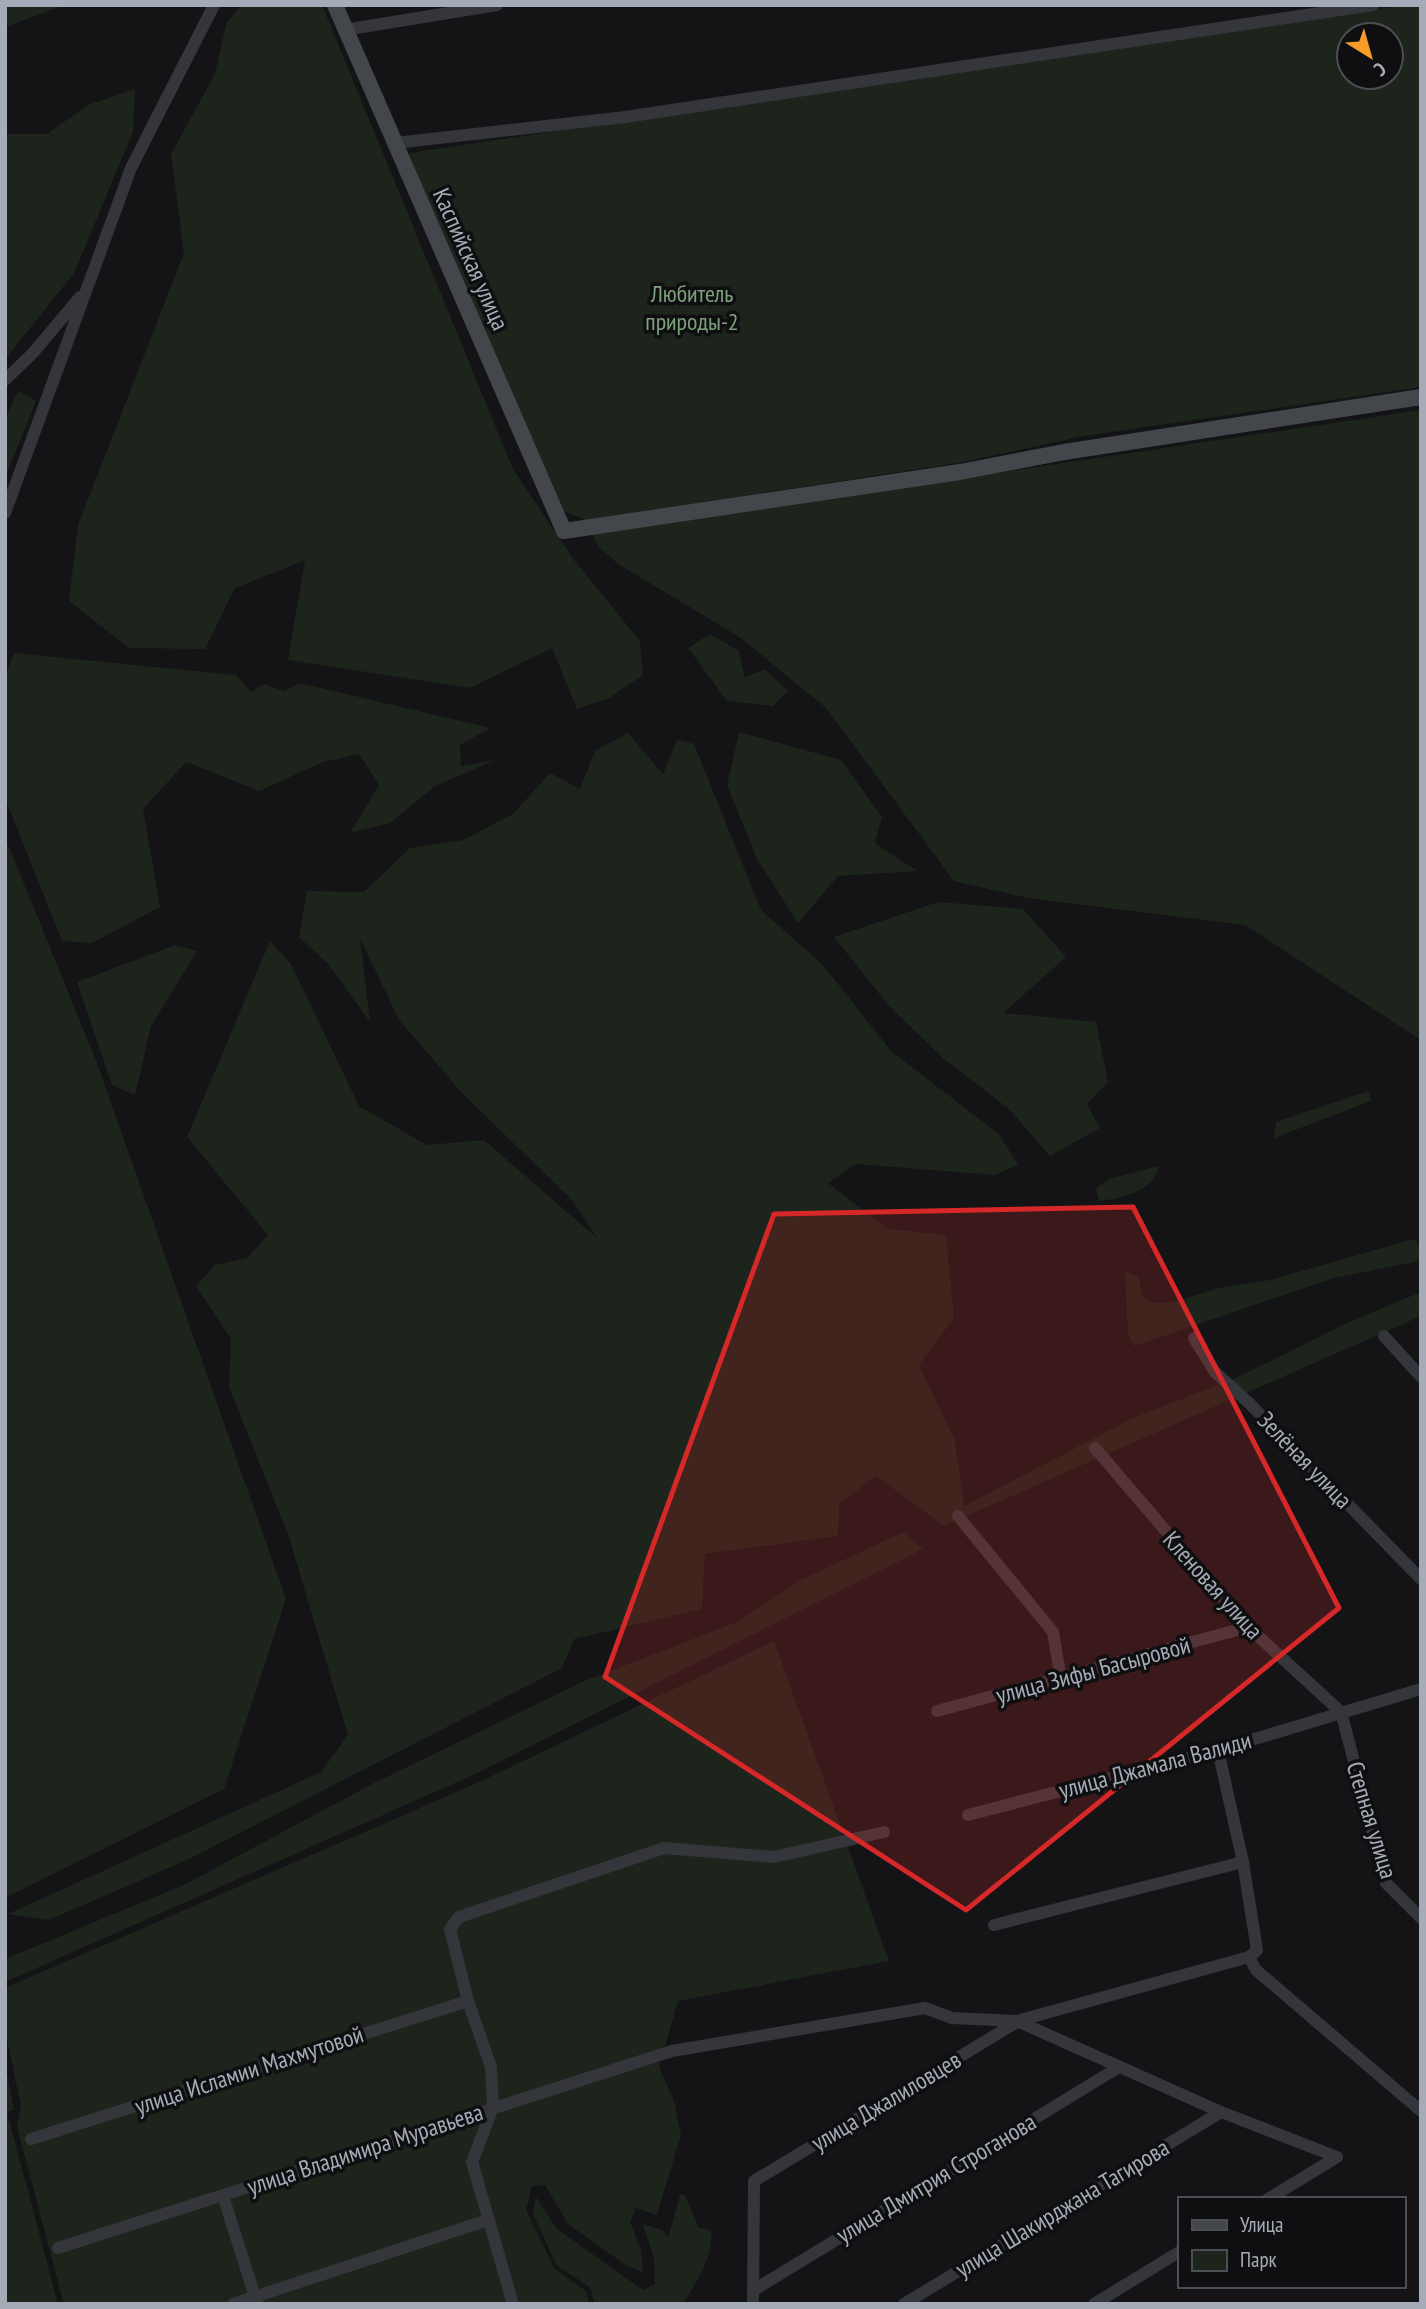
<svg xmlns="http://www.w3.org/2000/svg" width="1426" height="2309" viewBox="0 0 1426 2309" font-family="'PT Sans Narrow',sans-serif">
  <rect width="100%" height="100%" fill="#141416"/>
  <g fill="#1c241c" fill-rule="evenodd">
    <path d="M5,5H65L5,27Z"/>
    <path d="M241,5H322L513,469L574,560L640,641L643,675L609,698L577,709L552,648L470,688L288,660L305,560L235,588L205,649L129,648L69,601L78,525L184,253L171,154L215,74L226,24Z"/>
    <path d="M1406,5H1421V387L1084,436L958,463L586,520L565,512L431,212L409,153ZM1349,35H1391V77H1349Z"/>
    <path d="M135,89L133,132L74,273L5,359V134H47L88,105Z"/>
    <path d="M18,391L36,401L5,478V420Z"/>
    <path d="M1421,410V1040L1245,925L1028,898L954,881L826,708L741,638L618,564L598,546L592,533Z"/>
    <path d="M710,634L739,651L745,677L765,669L788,691L773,706L727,701L688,648Z"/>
    <path d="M14,653L236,675L251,692L264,684L284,691L300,683L490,728L460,745L461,766L495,760L435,786L390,823L350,833L379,785L359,754L323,762L259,791L186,762L143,809L160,907L92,943L62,941L5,798V677Z"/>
    <path d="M739,732L841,760L882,817L875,843L917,871L838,876L798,923L757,859L727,785Z"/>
    <path d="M628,733L663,774L677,740L694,744L761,910L822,964L892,1052L999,1134L1018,1165L995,1175L856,1164L828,1183L888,1229L946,1235L954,1318L919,1365L955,1441L964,1506L1133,1418L1236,1378L1349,1322L1421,1292V1316L944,1526L876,1476L839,1504L838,1536L705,1554L702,1609L574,1639L562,1668L189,1859L49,1920L8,1914L321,1772L348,1735L289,1537L229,1387L231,1339L196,1286L215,1265L247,1258L268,1235L187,1137L270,941L291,964L359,1106L427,1145L484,1140L597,1238L571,1199L463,1094L399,1020L360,938L370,1022L328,964L299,937L307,891L364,892L410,848L463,840L513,814L550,773L580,789L595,751Z"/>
    <path d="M5,837L97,1063L286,1599L224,1789L5,1898Z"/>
    <path d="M938,902L1023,909L1066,957L1003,1013L1096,1022L1108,1082L1087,1104L1100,1128L1050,1156L1009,1109L944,1059L888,1005L834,937Z"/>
    <path d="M175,945L197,951L151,1026L135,1095L112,1085L77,982Z"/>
    <path d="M1369,1091L1371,1101L1274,1138L1276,1122Z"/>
    <path d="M1159,1166C1154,1192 1121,1198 1099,1201L1096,1188L1112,1178Z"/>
    <path d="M1414,1239L1421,1249V1259L1414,1262L1334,1278L1134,1346L1128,1335L1125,1271L1139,1277L1143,1298L1156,1303L1172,1302L1223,1287L1270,1280Z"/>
    <path d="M903,1532L923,1549L471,1776L5,1982V1959L184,1885L372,1784L582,1682L737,1622L801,1580Z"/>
    <path d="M774,1641L889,1961L678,2001L659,2067L674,2101L681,2135L657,2215L636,2208L630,2222L641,2250L643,2272L627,2266L568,2224L545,2185L532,2186L526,2210L554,2268L586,2291L590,2304H64L17,2127L21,2106L5,2029V1988L475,1784Z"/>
    <path d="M5,2063L13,2104V2110L7,2112L58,2304H5Z"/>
    <path d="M680,2195H685L698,2227L711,2231C714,2257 696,2282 683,2304H595L590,2287L557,2266L533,2214L536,2197L557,2229L643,2290L655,2284L654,2259L643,2224L664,2231L668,2238Z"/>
  </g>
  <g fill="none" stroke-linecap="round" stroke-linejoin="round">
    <g stroke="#35363b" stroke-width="12">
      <path d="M344,30L497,5"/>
      <path d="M395,143L625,117L1373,5"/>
      <path d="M5,380L33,353L80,297"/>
      <path d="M5,513L131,168L214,5"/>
      <path d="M1384,1336L1421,1377"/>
      <path d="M1194,1338L1215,1372L1250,1404L1421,1579"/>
      <path d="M1095,1448L1248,1627L1341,1712"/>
      <path d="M958,1516L1053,1632L1061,1679"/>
      <path d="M937,1711L1248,1627"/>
      <path d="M1341,1712L1386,1883L1421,1918"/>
      <path d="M1218,1750L1243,1862L1257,1950L1249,1957L1017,2021L1221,2112L1337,2157"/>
      <path d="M968,1815L1218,1750L1421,1689"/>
      <path d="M994,1925L1243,1862"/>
      <path d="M1249,1957L1256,1970L1421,2111"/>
      <path d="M31,2139L468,2001"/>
      <path d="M223,2196L257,2303"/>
      <path d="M1268,2199L1337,2157"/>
      <path d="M58,2248L672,2051L925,2008L952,2018L1017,2021"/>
      <path d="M754,2290L1119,2067"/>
      <path d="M233,2304L488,2220"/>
      <path d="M513,2304L472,2162L493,2107L491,2067L468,2001L450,1929L459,1917L664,1848L774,1857L884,1832"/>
      <path d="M753,2304L754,2181L1017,2022"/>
      <path d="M904,2304L1221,2112"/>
      <path d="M1094,2304L1179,2252"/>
    </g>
    <path stroke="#43464b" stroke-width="16" d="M335,5L564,531L960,472L1064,452L1421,397"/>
  </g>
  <path fill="#d62828" fill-opacity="0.2" stroke="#d62828" stroke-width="5" stroke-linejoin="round" d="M1133,1207L1339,1608L966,1910L605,1677L774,1214Z"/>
  <g text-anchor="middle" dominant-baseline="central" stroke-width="7" stroke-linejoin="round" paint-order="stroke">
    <g font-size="24" fill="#a5acb7" stroke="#0f0f11">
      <text transform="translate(471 259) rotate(66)">Каспийская улица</text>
      <text transform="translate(1305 1460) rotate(46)">Зелёная улица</text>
      <text transform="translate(1213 1585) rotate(48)">Кленовая улица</text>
      <text transform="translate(1093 1670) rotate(-15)">улица Зифы Басыровой</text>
      <text transform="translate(1155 1765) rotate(-15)">улица Джамала Валиди</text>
      <text transform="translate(1372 1820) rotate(73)">Степная улица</text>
      <text transform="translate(249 2070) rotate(-18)">улица Исламии Махмутовой</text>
      <text transform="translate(886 2101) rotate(-31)">улица Джалиловцев</text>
      <text transform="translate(365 2149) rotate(-18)">улица Владимира Муравьева</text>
      <text transform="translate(936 2178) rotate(-31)">улица Дмитрия Строганова</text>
      <text transform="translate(1062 2208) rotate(-31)">улица Шакирджана Тагирова</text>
    </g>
    <g font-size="24" fill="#7da27b" stroke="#0f0f11">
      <text x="692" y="293">Любитель<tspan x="692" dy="28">природы-2</tspan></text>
    </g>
  </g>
  <rect width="1426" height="2309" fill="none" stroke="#a5acb7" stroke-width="14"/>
  <rect x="1178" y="2197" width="228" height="91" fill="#0f0f11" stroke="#4b4e53" stroke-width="2"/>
  <rect x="1192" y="2220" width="35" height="10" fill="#43464b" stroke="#4b4e53" stroke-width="2"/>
  <text x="1240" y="2232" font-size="21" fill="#a5acb7">Улица</text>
  <rect x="1192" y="2250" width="35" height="21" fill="#1c241c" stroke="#4b4e53" stroke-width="2"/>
  <text x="1240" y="2267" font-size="21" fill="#a5acb7">Парк</text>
  <g transform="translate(1370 56) rotate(143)"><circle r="33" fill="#0f0f11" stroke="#4b4e53" stroke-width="2"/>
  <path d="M0-5L12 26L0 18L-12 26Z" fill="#f99c29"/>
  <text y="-10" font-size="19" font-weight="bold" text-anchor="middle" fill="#a5acb7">С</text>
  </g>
</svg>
